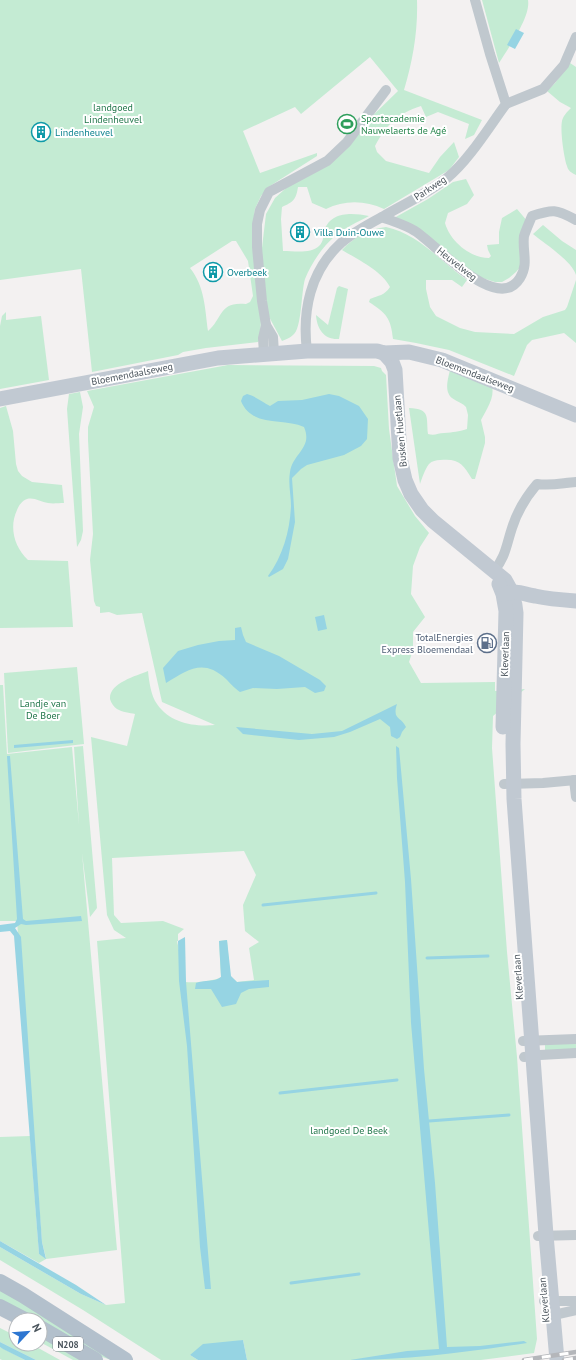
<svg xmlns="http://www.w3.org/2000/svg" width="576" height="1360" viewBox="0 0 576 1360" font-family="'PT Sans',sans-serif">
  <rect width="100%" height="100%" fill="#f3f1f1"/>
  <g fill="#c4ebd3" fill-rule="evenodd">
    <path d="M0,0H417C418,31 413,60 404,90L482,120L474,135L465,139L469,124L438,112L426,117L421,106C397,114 387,124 375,146L377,152L386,161L429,173L440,157L454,142L459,157L449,170L384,209C365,200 344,200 326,209L312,203L307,187H298C296,200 293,202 282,207L281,219L283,251C294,251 311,254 319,246C324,241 323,236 324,231C331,211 352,213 369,216C358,222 344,228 335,236C322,247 311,264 305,279C301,292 302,329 293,335C290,338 286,339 282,341L267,313L261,256L266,214L275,198L285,189L324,163L398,91L370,57L301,114L295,107L243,131L260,173L317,153V156L270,186L261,196L255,209L252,233L261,319L260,339L258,342L206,348L183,352L178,355L92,372L81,269L0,280ZM232,241H236L248,261L253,296L250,302L246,304C219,301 223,318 208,331C205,309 205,287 190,268Z"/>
    <path d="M482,0H528C531,17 508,48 499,63Z"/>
    <path d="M570,63L576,67V175C572,173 568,171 567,166C564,158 560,130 562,121C563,116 567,112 571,108L560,102L547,91L555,83Z"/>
    <path d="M466,179L474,195L467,204L448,213L445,223C450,241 470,258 489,258L491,256L488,250L487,245L499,244V232L502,218L517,209L528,222L522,265L516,272L509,278L502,282H495L479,277L394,218L428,199L453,182Z"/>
    <path d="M543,225L562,241L576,250V275C572,261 545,244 533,234Z"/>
    <path d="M386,227C419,234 441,262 467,280L462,287L452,280H426V289L430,307L436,316L460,328L475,332L514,334L543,317L565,310L567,307L576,280V343L564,333L532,340L527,345L514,376L449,350L416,343L393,339C391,318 386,313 369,302L370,299C379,295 384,296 390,287C382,271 357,259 342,250C354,237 369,229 386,227Z"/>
    <path d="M339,286L348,289L339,339C324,340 317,329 316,315L328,325L337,288Z"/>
    <path d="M6,312V320L41,316L49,380L0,389V326L2,316Z"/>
    <path d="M228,365L374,366L381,368L382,371L386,375L389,429L397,486L415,516L429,533L420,547L413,566L411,594L425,617L413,632V650L409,662L421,683L495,682V691L525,689L493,716L492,748L507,952L517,1057L537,1339L534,1353L481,1360H247L243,1340L190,1355L198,1360H161L83,1310L0,1260V1247L81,1294L106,1305L125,1303L97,941L126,938L114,930L107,915L91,737L127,746L135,714C130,713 122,712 117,709C114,707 111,703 110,699C109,683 136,676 148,671C149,681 151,696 157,704C170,723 194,727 215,725L162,702L142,613L117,615L109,612L100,613V607L96,606L94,601L90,560L93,534L88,440V427L94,407L87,391ZM244,851L256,875L243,905L245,931L259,942L249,948L254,980L237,982L230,976L227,940L219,941L221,977C216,981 193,983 186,982L177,941H178V934L184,929L163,921L121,923L114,915L112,858Z"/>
    <path d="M450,370L492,386C495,398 486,410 481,420L485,437V443L475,479H472C463,464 459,458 440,460C436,460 432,461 429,464C425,469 422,478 420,484L409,408C431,409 426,417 428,434C435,436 438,433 444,433C454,432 458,432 467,429L468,415L466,407C463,403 457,402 452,398C444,391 448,379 450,370Z"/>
    <path d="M80,392L83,407L79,434L83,531L81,540L77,547L67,409L69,394Z"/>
    <path d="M6,406L13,431L16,464L18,471L22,476L32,482L62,485L64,503C59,503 53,504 48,503C41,502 34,497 27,499C22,501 19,505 17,510C9,527 14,547 28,560L68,561L73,627L0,628V408Z"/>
    <path d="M77,667L84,744L8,753L4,673Z"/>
    <path d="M0,685H3L7,754L72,747L79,825L74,747L83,746L97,908L90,917L82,853L117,1250L46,1259L39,1263L0,1241V1137L30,1136L39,1254L46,1258L42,1242L17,921H0Z"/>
    <path d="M576,1041V1051L545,1052V1042Z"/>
    <path d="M0,1287L114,1360C100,1360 54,1330 40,1321V1320H38L0,1299Z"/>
    <path d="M0,1328L16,1336V1344H31L60,1360H36L0,1342Z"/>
    <path d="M40,1335L85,1360H73L40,1342Z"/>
    <path d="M0,1347L25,1360H2L0,1359Z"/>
  </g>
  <g fill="#96d4e3">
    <path d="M516,29L524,33L515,49L507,45Z"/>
    <path d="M247,394C255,396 262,402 270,406L278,401L302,400L329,394L339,396L359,406L368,419L367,439L361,446L344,455L307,465L301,469L292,478L295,522L288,559L283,569L269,577L268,576C283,556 290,530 291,506C291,495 288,483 290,472C293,453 313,448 304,427C283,417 252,428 241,401L243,396Z"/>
    <path d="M324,615L327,629L318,631L315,617Z"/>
    <path d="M241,627L243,635L246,642L279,656L320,680L326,686L324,691L315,693L305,687L277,689L253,688L240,692C233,687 231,684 226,679C203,658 188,670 166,683L163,668L178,651L198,645L219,641L235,640V628Z"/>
    <path d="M397,704C392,720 401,716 406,727L402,732L400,737L397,739L391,736L390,727L380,719L350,732L334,737L299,740L243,734L236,727L312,734L342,731Z"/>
    <path d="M73,740V743L14,748V745Z"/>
    <path d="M396,746L399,748L411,879L424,1069L435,1183L447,1347L480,1346L524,1341L527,1343C468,1352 409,1360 350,1360L407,1351L439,1349L411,1023L405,882L397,778Z"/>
    <path d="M7,756H10L23,919L26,921L81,916L82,921L26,925L21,924L15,928L21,937L42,1242L46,1259L39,1254L14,936L10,931L0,932V925L15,923L17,919Z"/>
    <path d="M185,937L186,982L211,1289H205L200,1247L187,1046L179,981L178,941Z"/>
    <path d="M227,940L231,976L237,982L269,980V987L249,989L241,993L236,1004L222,1007L211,989H195L196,983C204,980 215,982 221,977L219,941Z"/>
    <path d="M0,1241L76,1285L106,1305L81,1294L0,1247Z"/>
    <path d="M243,1340L247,1360H198L190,1355L203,1344Z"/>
    <path d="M0,1342L36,1360H25L3,1349L0,1347Z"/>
  </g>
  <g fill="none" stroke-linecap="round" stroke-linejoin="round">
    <g stroke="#96d4e3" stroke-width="3">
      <path d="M263,905L376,893"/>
      <path d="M427,958L488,956"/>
      <path d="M280,1093L397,1080"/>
      <path d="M429,1121L509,1115"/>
      <path d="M291,1283L359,1274"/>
    </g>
    <g stroke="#c0c8ce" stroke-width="10">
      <path d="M506,104L543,89L564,65L576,37"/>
      <path d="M382,217C392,221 406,225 415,231C436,244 497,315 520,278C529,264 522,251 524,236C526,230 529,223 532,216C553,209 556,209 576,220"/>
      <path d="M307,351C302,311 310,271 341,243C352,233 369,224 382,217C404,204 427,194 447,178C469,160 489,127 506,104L490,54L475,0"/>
      <path d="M274,353L273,337L266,325L262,301L257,247V224L260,210L269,192L327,161L347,142L386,90"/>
      <path d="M264,354L263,338L266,325"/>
      <path d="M494,571C506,556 506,546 512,528C517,512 526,497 537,484C552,486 562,483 576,482"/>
      <path d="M574,780L576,797"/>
      <path d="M504,784L543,783L576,780"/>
      <path d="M523,1041L576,1039"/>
      <path d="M524,1057L540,1055L576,1053"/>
      <path d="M538,1236L576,1235"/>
      <path d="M544,1301H576"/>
      <path d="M545,1317L576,1310"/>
    </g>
    <g stroke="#c1c9d2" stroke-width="15">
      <path d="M384,353L392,362L395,370L400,458L405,480L411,494L422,510L433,521L505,580C512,591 515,600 516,613L513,744L514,799L546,1235L557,1360"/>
      <path d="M0,399L218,358L307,351H377L384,353L409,352L442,360L576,415"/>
      <path d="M499,584L503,594L506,611L503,727"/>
      <path d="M504,594C520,590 521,594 535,596C549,599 562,600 576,601"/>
    </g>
    <g stroke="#b3c0cc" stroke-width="16">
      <path d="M0,1282L23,1295L125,1360"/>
      <path d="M0,1307L25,1320"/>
      <path d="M40,1328L95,1360"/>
    </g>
    <defs>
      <g id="rail">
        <path d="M524,1360L576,1352"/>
        <path d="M564,1360L576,1358"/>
      </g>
    </defs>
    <use href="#rail" stroke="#b4b6ba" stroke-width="4.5"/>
    <use href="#rail" stroke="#fff" stroke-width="3" stroke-dasharray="9" stroke-linecap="butt"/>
  </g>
  <defs>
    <symbol id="stadium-ring" viewBox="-11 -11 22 22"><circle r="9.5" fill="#fff" stroke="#2e9e5b" stroke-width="1.5"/><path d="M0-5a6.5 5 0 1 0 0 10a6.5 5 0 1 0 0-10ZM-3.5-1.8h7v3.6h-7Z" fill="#2e9e5b"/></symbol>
    <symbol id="building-ring" viewBox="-11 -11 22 22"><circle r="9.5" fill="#fff" stroke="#0f9aa8" stroke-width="1.5"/><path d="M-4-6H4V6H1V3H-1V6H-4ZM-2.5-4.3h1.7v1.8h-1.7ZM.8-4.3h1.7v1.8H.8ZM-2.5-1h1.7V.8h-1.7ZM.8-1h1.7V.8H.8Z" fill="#0f9aa8"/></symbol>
    <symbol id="fuel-ring" viewBox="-11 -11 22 22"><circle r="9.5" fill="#fff" stroke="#5c6f8a" stroke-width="1.5"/><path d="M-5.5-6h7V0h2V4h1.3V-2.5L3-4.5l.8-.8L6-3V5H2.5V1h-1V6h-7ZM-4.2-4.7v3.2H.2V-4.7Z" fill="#5c6f8a"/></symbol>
  </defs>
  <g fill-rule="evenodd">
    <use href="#stadium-ring" x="336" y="113" width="22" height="22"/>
    <use href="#building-ring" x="30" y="121" width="22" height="22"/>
    <use href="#building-ring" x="289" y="221" width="22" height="22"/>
    <use href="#building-ring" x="202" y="261" width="22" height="22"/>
    <use href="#fuel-ring" x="476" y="632" width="22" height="22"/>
  </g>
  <g text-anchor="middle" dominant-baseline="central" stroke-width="4" stroke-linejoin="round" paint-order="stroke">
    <rect fill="#fff" stroke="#80878d" stroke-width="1" x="53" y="1337" width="30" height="14" rx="3"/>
    <g font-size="9" font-weight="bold" fill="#4a545c">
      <text x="68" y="1344">N208</text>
    </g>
    <g font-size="10" fill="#22774b" stroke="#fff">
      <text x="113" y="107">landgoed<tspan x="113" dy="12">Lindenheuvel</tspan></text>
      <text x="43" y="703">Landje van<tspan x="43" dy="12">De Boer</tspan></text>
      <text x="349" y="1130">landgoed De Beek</text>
    </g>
    <g font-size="10" fill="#27864d" stroke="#fff" text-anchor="start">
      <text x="361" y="118">Sportacademie<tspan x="361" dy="12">Nauwelaerts de Agé</tspan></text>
    </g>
    <g font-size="10" fill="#0d838f" stroke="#fff" text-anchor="start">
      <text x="55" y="132">Lindenheuvel</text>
      <text x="314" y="232">Villa Duin-Ouwe</text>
      <text x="227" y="272">Overbeek</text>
    </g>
    <g font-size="10" fill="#4a545c" stroke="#fff">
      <text transform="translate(430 188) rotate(-33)">Parkweg</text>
      <text transform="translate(457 264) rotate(38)">Heuvelweg</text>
      <text transform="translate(132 374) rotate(-11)">Bloemendaalseweg</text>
      <text transform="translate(475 374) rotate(21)">Bloemendaalseweg</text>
      <text transform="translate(400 431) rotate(-95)">Busken Huetlaan</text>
      <text transform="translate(505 654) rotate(-88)">Kleverlaan</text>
      <text transform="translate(518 977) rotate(-94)">Kleverlaan</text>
      <text transform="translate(544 1300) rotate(-95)">Kleverlaan</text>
    </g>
    <g font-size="10" fill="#4e5e75" stroke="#fff" text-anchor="end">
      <text x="473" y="637">TotalEnergies<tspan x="473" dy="12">Express Bloemendaal</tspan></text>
    </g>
  </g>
  <g transform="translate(28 1332) rotate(64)"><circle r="19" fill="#ffffff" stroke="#b7bbbe"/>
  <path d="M0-3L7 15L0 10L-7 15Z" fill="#2d76d1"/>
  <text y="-6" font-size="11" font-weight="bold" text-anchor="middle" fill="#4a545c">N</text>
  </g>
</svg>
